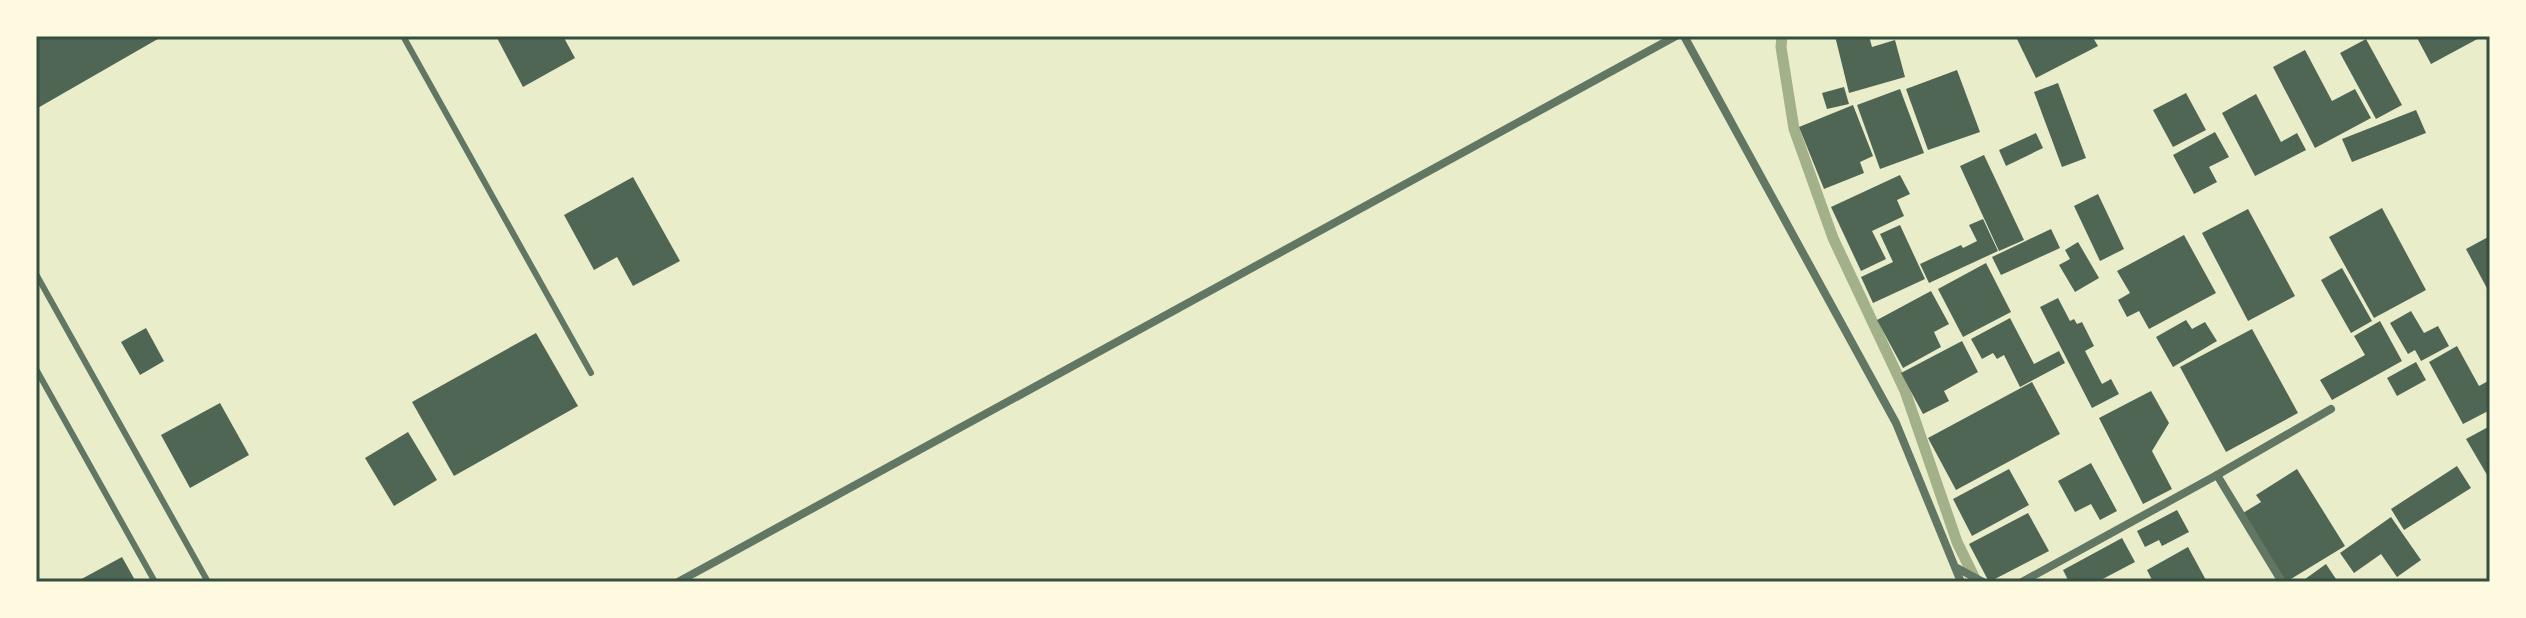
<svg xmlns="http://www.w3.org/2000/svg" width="2526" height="618" viewBox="0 0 2526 618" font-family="'DM Sans',sans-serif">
  <rect width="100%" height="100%" fill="#e9edc9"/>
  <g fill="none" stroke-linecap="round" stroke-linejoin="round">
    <path stroke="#a3b18a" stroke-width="11" d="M1782,36L1781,47L1794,129L1833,238L1905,391L1957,542L1976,581"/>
  </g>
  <g fill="#4f6655">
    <path d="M36,36H163L36,109Z"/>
    <path d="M496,36H563L575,58L523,87Z"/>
    <path d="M1835,36H1869L1872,47L1895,40L1905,77L1849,93Z"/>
    <path d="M2023,36H2092L2098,46L2036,78L2017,39Z"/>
    <path d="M2416,36H2483L2431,64Z"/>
    <path d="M2366,39L2402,105L2376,119L2340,53Z"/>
    <path d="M2305,50L2332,101L2355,89L2371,118L2315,148L2273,67Z"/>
    <path d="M1957,70L1980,132L1928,150L1906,89Z"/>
    <path d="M2058,83L2086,158L2062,167L2034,92Z"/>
    <path d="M1844,87L1849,104L1827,109L1822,93Z"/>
    <path d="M1900,89L1924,153L1880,169L1857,105Z"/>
    <path d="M2186,93L2206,130L2173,147L2153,110Z"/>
    <path d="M2256,94L2281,142L2297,133L2306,150L2255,176L2222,113Z"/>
    <path d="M1853,105L1873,156L1860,162L1864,173L1824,189L1799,127Z"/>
    <path d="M2416,110L2426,133L2352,162L2342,139Z"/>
    <path d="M2215,132L2229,157L2209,167L2217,182L2194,194L2173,155Z"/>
    <path d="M2036,133L2043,148L2006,166L1999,150Z"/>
    <path d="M1984,155L2024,240L1999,251L1960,166Z"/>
    <path d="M1900,175L1910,194L1897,200L1904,216L1872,231L1886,259L1861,271L1831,207Z"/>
    <path d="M633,177L680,261L633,286L617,257L594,270L564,215Z"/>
    <path d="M2098,194L2124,249L2100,261L2074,206Z"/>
    <path d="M2382,208L2426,290L2374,318L2329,237Z"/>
    <path d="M2248,209L2295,296L2248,321L2202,233Z"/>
    <path d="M1983,219L1998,251L1929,283L1920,264L1961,245L1963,248L1977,241L1969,225Z"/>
    <path d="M1900,225L1925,279L1873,303L1861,277L1893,262L1880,234Z"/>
    <path d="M2051,229L2060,248L2001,275L1992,257Z"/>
    <path d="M2184,235L2216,293L2149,329L2139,311L2127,317L2118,300L2130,293L2117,271Z"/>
    <path d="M2490,236V294L2466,249Z"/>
    <path d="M2078,242L2099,278L2075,292L2059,265L2070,259L2065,250Z"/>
    <path d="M1986,263L2011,312L1963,337L1938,289Z"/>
    <path d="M2342,268L2372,321L2351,333L2321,280Z"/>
    <path d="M1931,291L1949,324L1934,332L1941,347L1903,368L1877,320Z"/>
    <path d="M2058,298L2070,321L2074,319L2077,324L2082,322L2094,346L2085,351L2102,384L2111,379L2119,394L2092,408L2040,307Z"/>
    <path d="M2411,311L2424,333L2438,326L2449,346L2421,361L2415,350L2408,354L2390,323Z"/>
    <path d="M2010,318L2034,364L2059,351L2065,363L2020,387L2004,355L1997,359L1993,353L1982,359L1971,339Z"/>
    <path d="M2186,320L2192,329L2205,322L2217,341L2173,367L2156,337Z"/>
    <path d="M2380,321L2402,361L2332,400L2320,380L2365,355L2354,336Z"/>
    <path d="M146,328L164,361L140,375L121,342Z"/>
    <path d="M2252,329L2298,413L2226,452L2180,367Z"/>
    <path d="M536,333L578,406L454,476L412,402Z"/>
    <path d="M1962,341L1978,372L1944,391L1949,401L1923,414L1901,373Z"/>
    <path d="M2457,346L2479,386L2490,380V410L2463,424L2429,362Z"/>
    <path d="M2416,362L2426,380L2397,396L2387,378Z"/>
    <path d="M2032,382L2060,434L1956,490L1928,438Z"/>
    <path d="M2151,391L2169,423L2152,451L2172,489L2143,504L2099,418Z"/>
    <path d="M220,403L249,455L190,488L161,435Z"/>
    <path d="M2490,426V480L2466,439Z"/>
    <path d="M408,432L437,480L394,506L365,458Z"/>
    <path d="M2091,463L2117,511L2100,520L2091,504L2075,512L2058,481Z"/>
    <path d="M2457,466L2471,488L2404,530L2391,509Z"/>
    <path d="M2009,469L2029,505L1972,536L1953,499Z"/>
    <path d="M2297,469L2345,546L2286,582L2243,513L2261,502L2256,495Z"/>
    <path d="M2177,510L2189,532L2162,546L2159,540L2145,547L2137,531Z"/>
    <path d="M2028,513L2049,551L1989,582L1969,544Z"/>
    <path d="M2391,517L2421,560L2397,577L2381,554L2354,573L2340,553Z"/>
    <path d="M2122,538L2135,562L2097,582H2069L2063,570Z"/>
    <path d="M2188,547L2207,582H2153L2147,570Z"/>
    <path d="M122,557L136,582H76Z"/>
    <path d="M2326,564L2336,579L2332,582H2301Z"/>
  </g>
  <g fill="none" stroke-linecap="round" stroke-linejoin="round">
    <g stroke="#617663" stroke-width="6">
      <path d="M403,36L591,373"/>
      <path d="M36,274L208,582"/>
      <path d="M36,369L155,582"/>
    </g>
    <g stroke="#617663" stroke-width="8">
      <path d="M1684,36L1896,423L1961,582"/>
      <path d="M2217,475L2282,582"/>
      <path d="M1957,568L1983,582"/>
      <path d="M678,582L1676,36"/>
      <path d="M2022,582L2217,475L2331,409"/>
    </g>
  </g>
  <rect width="2526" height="618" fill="none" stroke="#fefae0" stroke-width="76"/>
  <rect x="38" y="38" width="2450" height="542" fill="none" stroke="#344e41" stroke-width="3"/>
</svg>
